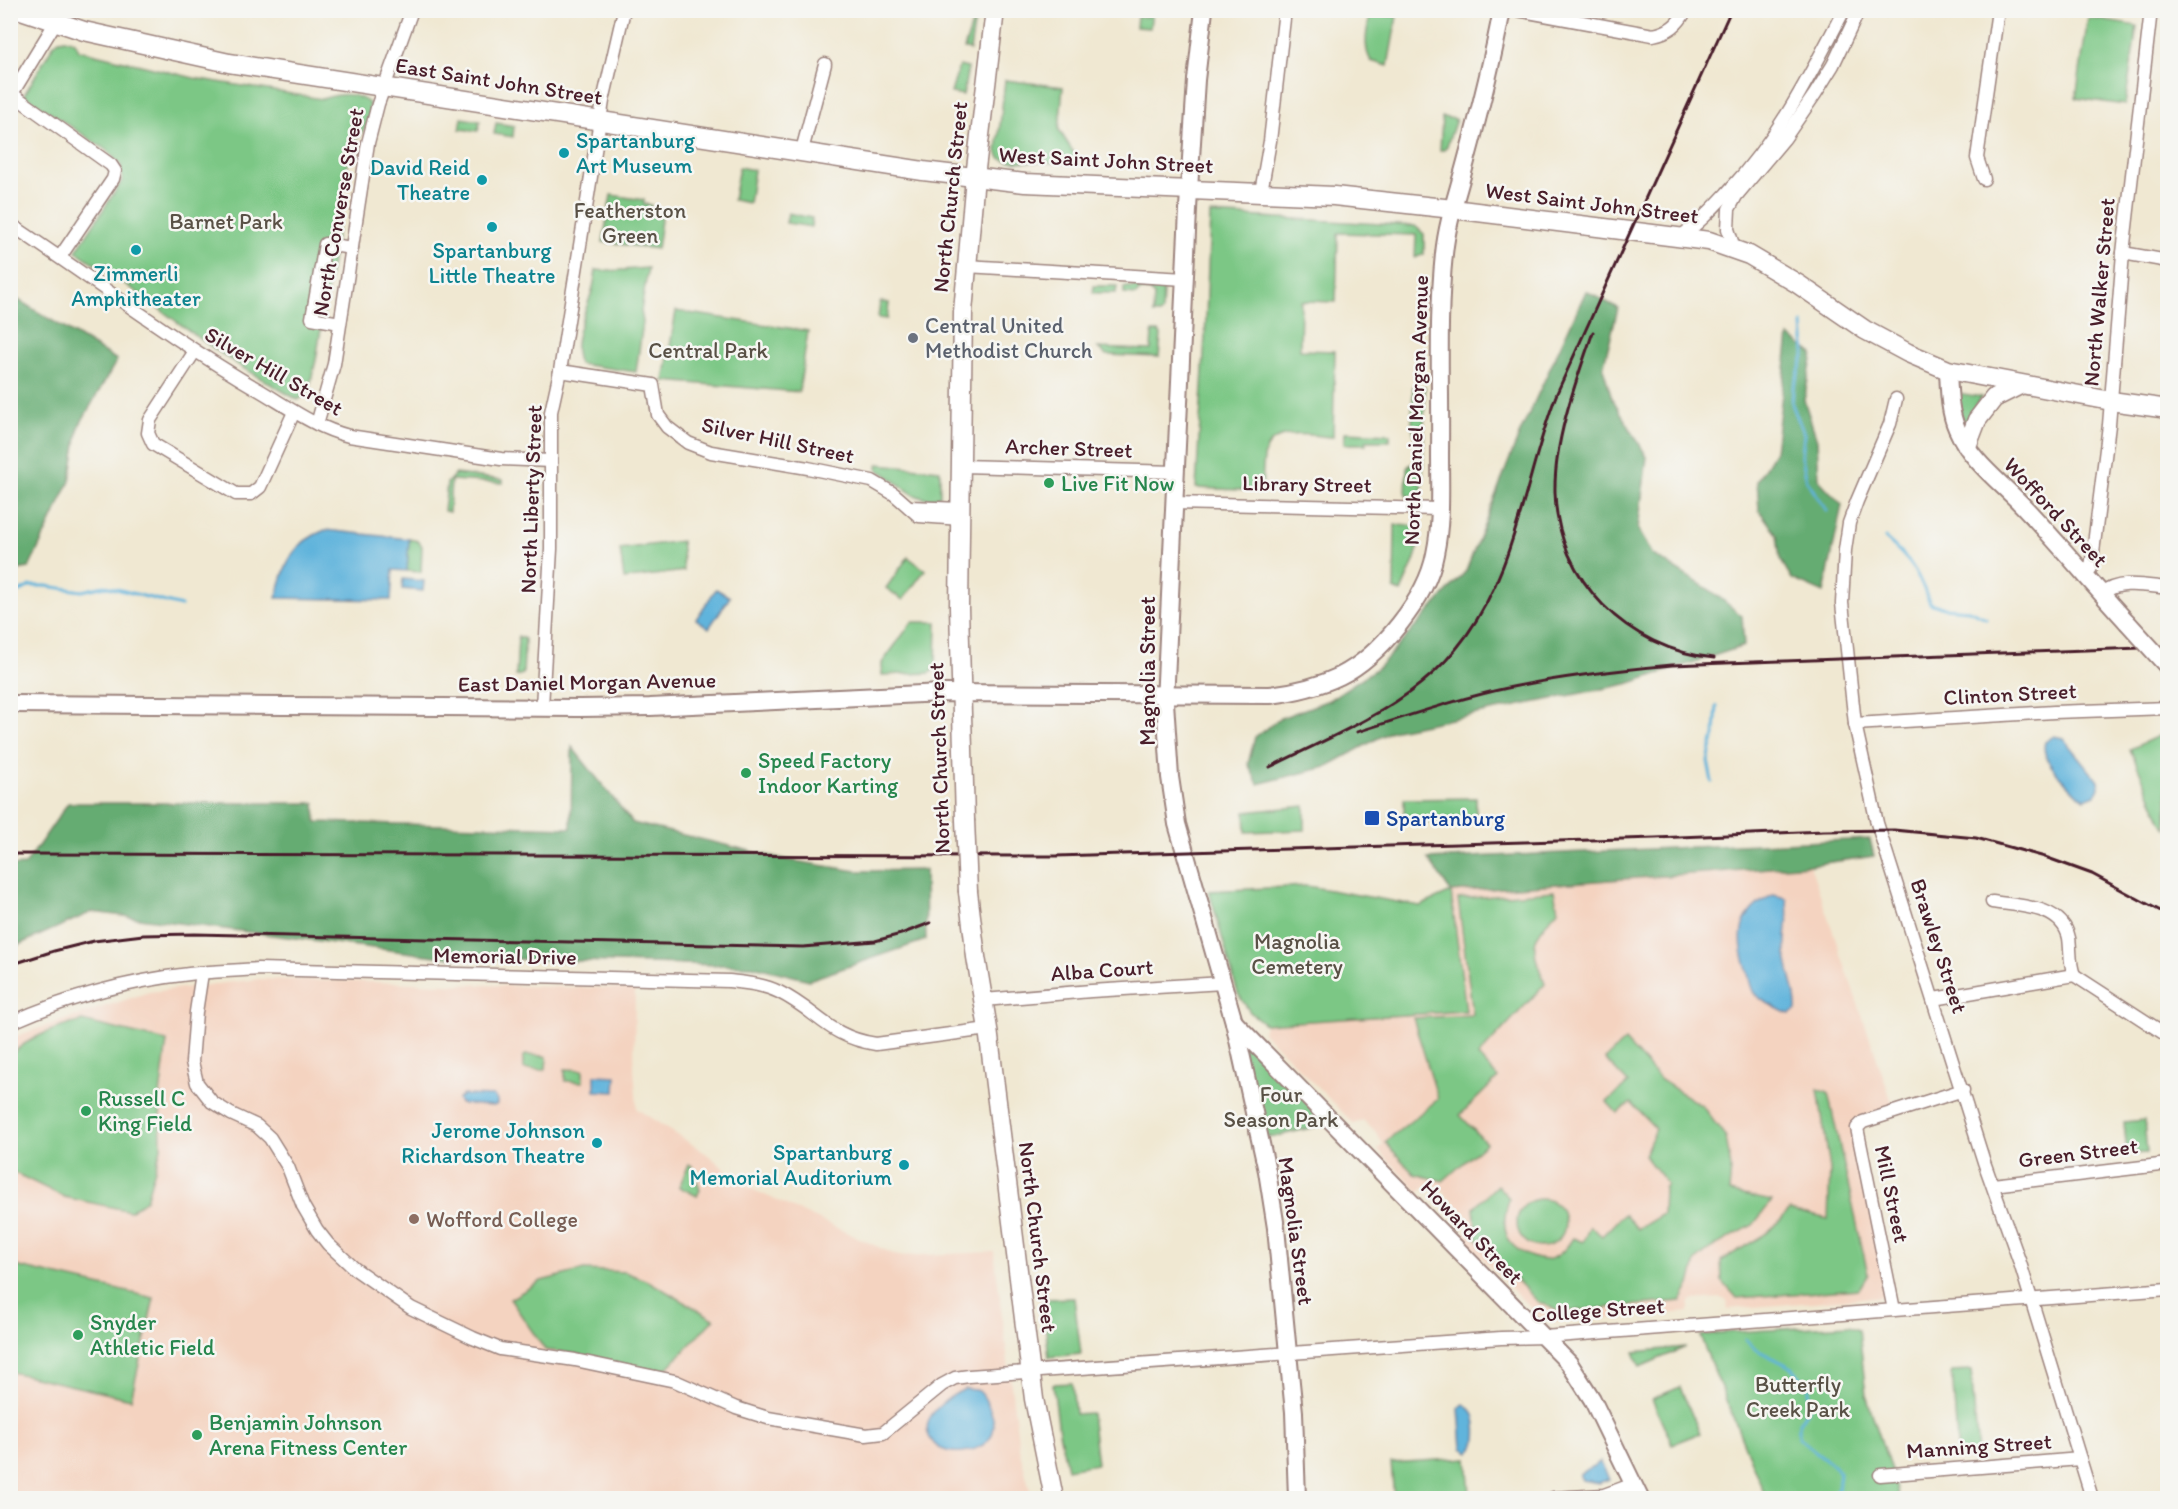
<svg xmlns="http://www.w3.org/2000/svg" width="2178" height="1509" viewBox="0 0 2178 1509" font-family="Itim,sans-serif">
  <rect width="100%" height="100%" fill="#f6f6f2"/>
  <filter id="ink" filterUnits="userSpaceOnUse"><feTurbulence type="fractalNoise" baseFrequency=".0167" numOctaves="2"/><feDisplacementMap in="SourceGraphic" scale="12" xChannelSelector="R" yChannelSelector="G"/><feConvolveMatrix kernelMatrix="1 2 1 2 8 2 1 2 1" color-interpolation-filters="sRGB"/></filter>
  <filter id="wash" filterUnits="userSpaceOnUse"><feTurbulence type="fractalNoise" baseFrequency=".008" numOctaves="4" result="noise"/><feDisplacementMap in="SourceGraphic" scale="24" xChannelSelector="R" yChannelSelector="G"/><feGaussianBlur stdDeviation="1.35" result="paint"/><feColorMatrix in="noise" values="0 0 0 0 0 0 0 0 0 0 0 0 0 0 0 0 0 1.4 0 .05"/><feComposite in="paint" operator="in"/></filter>
  <g filter="url(#wash)">
    <rect width="100%" height="100%" fill="#f0e8d2"/>
    <g fill="#f4d3c0">
      <path d="M1810,865L1893,1105L1852,1121L1888,1296L1728,1309L1727,1301L1721,1298L1692,1300L1689,1303V1312L1554,1322L1545,1316H1538L1462,1237L1471,1226L1468,1217L1437,1186L1428,1185L1419,1192L1378,1150L1383,1144L1378,1135L1363,1120L1354,1124L1263,1032L1265,1024L1466,1011L1451,892Z"/>
      <path d="M259,979L635,989L634,1068L637,1109L707,1154L745,1186L898,1256L994,1252L1019,1448L1032,1498H11L10,1038L149,992Z"/>
    </g>
    <g fill="#7cc785" stroke="#637358" stroke-width="1.5">
      <path d="M1148,11H1152L1150,28L1136,27L1137,16L1147,17Z"/>
      <path d="M959,15L975,20L970,50L964,49L973,21L958,16Z"/>
      <path d="M1378,15L1397,16L1388,66L1371,61C1363,48 1366,31 1370,17Z"/>
      <path d="M2088,18L2137,26L2125,105L2076,98Z"/>
      <path d="M65,39L75,42L79,50L194,78L322,99C339,94 354,91 369,103C372,121 364,133 351,144L316,360L308,393L298,400L243,368L207,344L135,291L76,251L122,181L121,165L106,150L24,95L54,44L59,40Z"/>
      <path d="M959,66L968,68L963,95L951,93Z"/>
      <path d="M1005,80L1063,87L1059,130L1081,164L1007,161L1000,158L997,152Z"/>
      <path d="M1442,117L1456,119L1447,146L1444,150H1440Z"/>
      <path d="M462,118L480,121L478,131L460,129Z"/>
      <path d="M496,123L514,126L513,137L494,134Z"/>
      <path d="M739,167L754,170L749,203L733,200Z"/>
      <path d="M611,195L644,200V204L651,205V212L662,213L657,249L603,242Z"/>
      <path d="M788,213L812,218L811,227L786,223Z"/>
      <path d="M1210,214L1415,226L1424,234V254L1415,258L1416,235L1338,233L1336,302L1301,301L1300,350L1335,351L1333,437C1312,436 1272,426 1265,453C1262,465 1263,479 1262,491L1196,488L1206,319Z"/>
      <path d="M648,268L641,311L643,322L636,372L579,364C569,342 585,315 591,294C594,286 595,278 596,270C614,272 630,269 648,268Z"/>
      <path d="M1094,286H1117L1116,293H1093Z"/>
      <path d="M1124,287L1163,288L1162,312L1159,314H1153L1154,295L1150,291H1139L1136,295L1124,294Z"/>
      <path d="M880,302L889,303L887,319L878,318Z"/>
      <path d="M676,311L808,331L799,392L664,381Z"/>
      <path d="M1152,332H1159L1161,335L1159,357L1106,355L1098,348L1151,350Z"/>
      <path d="M1413,386L1425,387L1422,493L1417,496H1406L1407,467L1415,462V439L1412,424Z"/>
      <path d="M1957,393L1982,397L1969,414L1965,425L1959,410Z"/>
      <path d="M1345,432L1390,434V441H1366V444H1344Z"/>
      <path d="M878,464L940,470V496C916,507 898,479 878,470Z"/>
      <path d="M455,474L503,480V483L451,480L449,512L444,511L447,483Z"/>
      <path d="M1395,525L1416,526C1427,541 1407,576 1401,592L1394,589Z"/>
      <path d="M409,539L418,541L422,546L421,572L407,571Z"/>
      <path d="M681,541L684,571L624,579L620,549Z"/>
      <path d="M908,557L925,570L903,600L886,588Z"/>
      <path d="M912,622H937L936,667L930,673L882,675V663Z"/>
      <path d="M518,636L525,639L523,674L516,676Z"/>
      <path d="M2167,732V828L2163,824L2130,749Z"/>
      <path d="M1476,798V821L1404,823V799Z"/>
      <path d="M1305,806V830L1246,832L1245,812Z"/>
      <path d="M1307,886L1420,906L1451,892L1466,1011L1265,1024L1250,1012L1238,994L1209,891Z"/>
      <path d="M1554,891L1558,910C1529,942 1530,944 1545,984L1478,1056L1498,1078L1460,1115L1486,1143L1443,1181L1414,1174L1385,1142L1438,1099L1413,1018L1473,1015L1458,899Z"/>
      <path d="M82,1021L167,1041L160,1095L161,1148L146,1200L130,1211L64,1197L11,1171V1055C30,1036 56,1028 82,1021Z"/>
      <path d="M1234,1022L1335,1122L1260,1140Z"/>
      <path d="M1625,1041L1661,1080L1702,1106L1726,1137L1731,1168L1729,1192L1772,1201L1753,1225L1711,1248L1696,1261L1690,1285L1681,1301L1560,1312L1538,1302L1477,1239L1474,1208L1497,1185L1509,1198C1506,1211 1502,1223 1507,1236C1510,1245 1519,1251 1527,1255C1549,1266 1561,1257 1573,1238L1583,1242L1590,1226L1602,1236L1624,1214L1638,1229L1663,1214L1664,1188L1667,1184L1644,1155L1656,1129L1631,1103L1617,1113L1607,1102L1628,1083L1605,1059Z"/>
      <path d="M526,1055L545,1056L547,1058L546,1068L543,1070L525,1069L523,1067V1057Z"/>
      <path d="M565,1069L583,1070V1082L565,1081Z"/>
      <path d="M1818,1089L1828,1093L1868,1274L1859,1289L1737,1298L1722,1281L1721,1261L1767,1233L1790,1210L1828,1219L1830,1169Z"/>
      <path d="M2144,1120L2147,1153L2127,1154L2124,1122Z"/>
      <path d="M689,1164L692,1166L700,1190L697,1196L679,1187Z"/>
      <circle cx="1541" cy="1223" r="24"/>
      <path d="M11,1265L154,1298L131,1399L11,1372Z"/>
      <path d="M584,1270L625,1272L650,1282L714,1319L662,1374L576,1354L545,1350L510,1299L541,1281Z"/>
      <path d="M1074,1298L1081,1354L1049,1357L1042,1299Z"/>
      <path d="M1849,1325L1859,1329L1866,1395L1900,1498H1766L1700,1336L1718,1333Z"/>
      <path d="M1686,1347L1640,1367L1634,1352Z"/>
      <path d="M1971,1370L1978,1454L1958,1455L1952,1371Z"/>
      <path d="M1072,1383L1075,1414L1091,1413L1097,1464L1067,1469L1059,1432L1053,1384Z"/>
      <path d="M1680,1387L1700,1433L1672,1444L1652,1399Z"/>
      <path d="M1467,1458L1470,1495L1394,1498L1391,1463Z"/>
    </g>
    <g fill="#65ac72" stroke="#58664e" stroke-width="1.5">
      <path d="M1586,291L1618,308L1603,368L1612,398L1647,457L1638,529L1653,555L1713,592L1742,616L1744,646L1627,684L1391,731L1326,767L1258,784L1248,764L1255,737L1281,718L1329,700L1379,667L1466,571L1519,435Z"/>
      <path d="M10,295L117,360L79,426L70,481L29,568L11,571Z"/>
      <path d="M1789,336L1813,354L1804,400L1817,440L1819,480L1842,505L1824,593L1792,579L1780,559L1777,535L1759,510L1757,481L1775,451Z"/>
      <path d="M572,747L633,823L788,860L857,871L925,870L926,940L809,980L753,966L443,957L92,912L11,948V866L25,865L68,803H315L316,822L571,828Z"/>
      <path d="M1870,839L1874,856L1810,865L1451,892L1428,859Z"/>
    </g>
    <g fill="#60b4dc" stroke="#556a84" stroke-width="1.5">
      <path d="M325,530L409,539L407,571L393,570L391,600L276,598C286,565 289,544 325,530Z"/>
      <path d="M403,579L424,581L423,591L402,589Z"/>
      <path d="M716,589L730,597L709,628L696,619Z"/>
      <path d="M2054,736L2063,738L2098,781L2099,787L2095,795L2085,799L2078,795C2066,782 2039,760 2045,742Z"/>
      <path d="M1773,895L1786,898C1791,917 1784,935 1786,954C1788,973 1797,992 1796,1010L1790,1014C1784,1013 1757,998 1754,993C1750,987 1749,977 1747,970C1736,936 1738,912 1773,895Z"/>
      <path d="M595,1075L616,1076L615,1092L595,1091Z"/>
      <path d="M463,1095L494,1096L497,1101V1104L494,1106L463,1104L459,1102L458,1099Z"/>
      <path d="M965,1389C970,1390 975,1389 979,1391C984,1395 986,1401 989,1407C991,1412 994,1419 994,1425C993,1448 965,1455 947,1451C940,1449 936,1447 932,1441C915,1419 948,1397 965,1389Z"/>
      <path d="M1464,1404C1468,1407 1473,1410 1474,1415C1477,1425 1479,1447 1469,1452L1462,1448L1459,1408Z"/>
      <path d="M1600,1462L1609,1479L1599,1483L1582,1480L1579,1474Z"/>
    </g>
    <g fill="none" stroke-linecap="round" stroke-linejoin="round">
      <g stroke="#60b4dc" stroke-width="3">
        <path d="M1803,324L1805,353L1793,389L1792,404L1804,434L1802,457L1807,481L1827,511"/>
        <path d="M1885,538C1913,562 1916,570 1930,603L1944,608L1969,610L1986,618"/>
        <path d="M10,597L30,586H46L82,591L105,586L181,606"/>
        <path d="M1712,782L1708,761L1715,732L1717,706"/>
        <path d="M1745,1339L1755,1349L1793,1368L1809,1388L1810,1406L1799,1423V1437C1813,1452 1827,1457 1840,1473L1838,1489L1830,1498"/>
      </g>
    </g>
  </g>
  <g filter="url(#ink)">
    <g fill="none" stroke-linecap="round" stroke-linejoin="round">
      <defs>
        <g id="street">
          <path d="M1517,10L1653,35C1669,32 1678,25 1686,10"/>
          <path d="M12,94L111,165L115,171L113,179L60,257"/>
          <path d="M10,97L63,10"/>
          <path d="M801,154L825,64"/>
          <path d="M1984,179L1977,158L1998,10"/>
          <path d="M1261,192L1270,141L1285,10"/>
          <path d="M10,224C93,279 173,340 259,390C288,407 316,428 349,436L501,459L551,461"/>
          <path d="M1680,237C1698,224 1712,209 1727,193C1780,136 1808,79 1844,10"/>
          <path d="M1734,248L1728,229L1729,209L1736,196L1784,139L1815,94L1833,65L1859,10"/>
          <path d="M2123,253L2168,261"/>
          <path d="M966,266L1185,279"/>
          <path d="M340,323L312,318L325,244L352,248"/>
          <path d="M195,351L150,420L148,433L153,444L236,494H251L260,487L294,412"/>
          <path d="M560,371L653,385L658,415L667,427L688,443L711,452L808,468L872,481L894,494L919,516L961,519"/>
          <path d="M1896,399L1890,424L1857,501L1849,523L1845,550L1842,603L1855,724L1877,823L1984,1162L2020,1263L2092,1498"/>
          <path d="M317,424L334,364L368,143L378,104L412,10"/>
          <path d="M962,466L1175,472"/>
          <path d="M1174,503L1439,509"/>
          <path d="M909,507L961,509"/>
          <path d="M2085,575L2091,568L2109,425L2123,253L2151,10"/>
          <path d="M2102,594C2119,579 2146,586 2168,588"/>
          <path d="M542,707L551,549V412L560,371L603,101L624,10"/>
          <path d="M1855,724L2054,712L2168,708"/>
          <path d="M1992,902C2018,906 2062,905 2069,938C2071,951 2069,962 2074,975"/>
          <path d="M202,973L196,1012L192,1062L197,1083L212,1102L231,1114L257,1126L270,1138L288,1167L303,1206L317,1230L328,1244L355,1269L411,1308L473,1338L500,1349L575,1360L675,1381L736,1408L768,1418L866,1435L883,1433L942,1385L955,1378L969,1376L1501,1338L1544,1337L2168,1289"/>
          <path d="M1934,999L2074,975L2168,1036"/>
          <path d="M984,1000L1091,991L1223,983"/>
          <path d="M10,1023C66,998 128,981 189,974C211,971 235,971 258,969L729,981C746,983 763,984 779,992C818,1011 828,1037 876,1044L988,1029"/>
          <path d="M1993,1185L2168,1164"/>
          <path d="M1894,1310L1857,1128L1863,1122L1963,1090"/>
          <path d="M1880,1475L2080,1459"/>
          <path d="M1553,1498L1604,1495L1634,1484"/>
        </g>
        <g id="secondary">
          <path d="M1204,10L1196,80L1189,189L1165,702L1170,777L1177,824L1234,1022L1267,1171L1276,1228L1288,1353L1294,1412L1297,1498"/>
          <path d="M1948,370C1949,390 1949,411 1957,429C1971,462 2002,483 2026,509C2061,546 2093,585 2127,622"/>
          <path d="M10,704L580,708L650,707L942,693L1270,695C1295,692 1317,687 1340,676C1380,656 1427,598 1435,554C1442,521 1440,487 1440,454C1441,388 1437,320 1444,254C1447,223 1457,195 1465,165C1479,114 1492,63 1502,10"/>
          <path d="M1234,1022L1569,1363L1592,1399L1640,1498"/>
        </g>
        <g id="primary">
          <path d="M21,10L84,31L229,63L923,171L1025,183L1334,196L1453,209L1709,241L1749,255L1798,284L1865,330L1908,353L1948,370L2111,401L2168,409"/>
          <path d="M1967,446L1977,420L1994,398L2020,385"/>
          <path d="M965,820L959,608L963,312L975,177L995,10"/>
          <path d="M968,892L976,957L988,1029L1034,1399L1054,1498"/>
        </g>
      </defs>
      <use href="#street" stroke="#9d847e" stroke-width="15"/>
      <use href="#secondary" stroke="#9d847e" stroke-width="20"/>
      <use href="#primary" stroke="#9d847e" stroke-width="21"/>
      <use href="#street" stroke="#fff" stroke-width="12"/>
      <use href="#secondary" stroke="#fff" stroke-width="16"/>
      <use href="#primary" stroke="#fff" stroke-width="18"/>
      <g stroke="#4a1f2b" stroke-width="3">
        <path d="M1593,332C1576,381 1554,440 1555,492C1557,581 1628,649 1714,658"/>
        <path d="M1357,732C1408,716 1459,698 1512,687C1565,676 1618,670 1672,665L2168,647"/>
        <path d="M1270,767C1378,714 1456,688 1503,566C1525,509 1535,449 1557,393L1731,10"/>
        <path d="M10,854L1056,856L1655,838L1824,831L1894,830L1976,838L2045,857L2092,874L2168,915"/>
        <path d="M10,965L54,951L94,941L143,935L195,934L803,947L875,941L901,934L930,923"/>
      </g>
      <defs>
        <path id="secondary-bridge" d="M2127,622L2168,667"/>
        <path id="primary-bridge" d="M965,820L968,892"/>
      </defs>
      <use href="#secondary-bridge" stroke="#9d847e" stroke-width="20" stroke-linecap="butt"/>
      <use href="#primary-bridge" stroke="#9d847e" stroke-width="21" stroke-linecap="butt"/>
      <use href="#secondary-bridge" stroke="#fff" stroke-width="16"/>
      <use href="#primary-bridge" stroke="#fff" stroke-width="18"/>
    </g>
  </g>
  <g fill="#0f9aa8" stroke="#f6f6f2" stroke-width="2">
    <circle cx="564" cy="153" r="6"/>
    <circle cx="482" cy="180" r="6"/>
    <circle cx="492" cy="227" r="6"/>
    <circle cx="136" cy="250" r="6"/>
    <circle cx="597" cy="1143" r="6"/>
    <circle cx="904" cy="1165" r="6"/>
  </g>
  <circle fill="#6b7280" stroke="#f6f6f2" stroke-width="2" cx="913" cy="338" r="6"/>
  <g fill="#2e9e5b" stroke="#f6f6f2" stroke-width="2">
    <circle cx="1049" cy="483" r="6"/>
    <circle cx="746" cy="773" r="6"/>
    <circle cx="86" cy="1111" r="6"/>
    <circle cx="78" cy="1335" r="6"/>
    <circle cx="197" cy="1435" r="6"/>
  </g>
  <rect fill="#1a4fb4" stroke="#f6f6f2" stroke-width="2" x="1364" y="810" width="16" height="16" rx="3"/>
  <circle fill="#8d6e63" stroke="#f6f6f2" stroke-width="2" cx="414" cy="1219" r="6"/>
  <g text-anchor="middle" dominant-baseline="central" stroke-width="5" stroke-linejoin="round" paint-order="stroke">
    <g font-size="22" fill="#4a1f2b" stroke="#f6f6f2">
      <text transform="translate(499 81) rotate(9)">East Saint John Street</text>
      <text transform="translate(1106 160) rotate(3)">West Saint John Street</text>
      <text transform="translate(950 197) rotate(-84)">North Church Street</text>
      <text transform="translate(1592 203) rotate(7)">West Saint John Street</text>
      <text transform="translate(338 212) rotate(-80)">North Converse Street</text>
      <text transform="translate(2099 292) rotate(-85)">North Walker Street</text>
      <text transform="translate(274 371) rotate(30)">Silver Hill Street</text>
      <text transform="translate(1416 410) rotate(-88)">North Daniel Morgan Avenue</text>
      <text transform="translate(778 440) rotate(12)">Silver Hill Street</text>
      <text transform="translate(1069 448) rotate(2)">Archer Street</text>
      <text transform="translate(1307 484) rotate(1)">Library Street</text>
      <text transform="translate(531 499) rotate(-88)">North Liberty Street</text>
      <text transform="translate(2056 512) rotate(47)">Wofford Street</text>
      <text transform="translate(1147 671) rotate(-90)">Magnolia Street</text>
      <text transform="translate(587 682) rotate(-1)">East Daniel Morgan Avenue</text>
      <text transform="translate(2010 694) rotate(-3)">Clinton Street</text>
      <text transform="translate(939 758) rotate(-92)">North Church Street</text>
      <text transform="translate(1939 946) rotate(72)">Brawley Street</text>
      <text transform="translate(505 956) rotate(1)">Memorial Drive</text>
      <text transform="translate(1102 970) rotate(-4)">Alba Court</text>
      <text transform="translate(2078 1153) rotate(-7)">Green Street</text>
      <text transform="translate(1892 1194) rotate(78)">Mill Street</text>
      <text transform="translate(1296 1231) rotate(82)">Magnolia Street</text>
      <text transform="translate(1472 1232) rotate(46)">Howard Street</text>
      <text transform="translate(1038 1237) rotate(83)">North Church Street</text>
      <text transform="translate(1598 1310) rotate(-4)">College Street</text>
      <text transform="translate(1979 1446) rotate(-4)">Manning Street</text>
    </g>
    <g font-size="22" fill="#0d838f" stroke="#f6f6f2" text-anchor="end">
      <text x="576" y="140" text-anchor="start">Spartanburg<tspan x="576" dy="25">Art Museum</tspan></text>
      <text x="470" y="167">David Reid<tspan x="470" dy="25">Theatre</tspan></text>
      <text x="492" y="250" text-anchor="middle">Spartanburg<tspan x="492" dy="25">Little Theatre</tspan></text>
      <text x="136" y="273" text-anchor="middle">Zimmerli<tspan x="136" dy="25">Amphitheater</tspan></text>
      <text x="585" y="1130">Jerome Johnson<tspan x="585" dy="25">Richardson Theatre</tspan></text>
      <text x="892" y="1152">Spartanburg<tspan x="892" dy="25">Memorial Auditorium</tspan></text>
    </g>
    <g font-size="22" fill="#595146" stroke="#f6f6f2">
      <text x="630" y="210">Featherston<tspan x="630" dy="25">Green</tspan></text>
      <text x="226" y="221">Barnet Park</text>
      <text x="708" y="350">Central Park</text>
      <text x="1297" y="941">Magnolia<tspan x="1297" dy="25">Cemetery</tspan></text>
      <text x="1281" y="1094">Four<tspan x="1281" dy="25">Season Park</tspan></text>
      <text x="1798" y="1384">Butterfly<tspan x="1798" dy="25">Creek Park</tspan></text>
    </g>
    <g font-size="22" fill="#5b616d" stroke="#f6f6f2" text-anchor="start">
      <text x="925" y="325">Central United<tspan x="925" dy="25">Methodist Church</tspan></text>
    </g>
    <g font-size="22" fill="#27864d" stroke="#f6f6f2" text-anchor="start">
      <text x="1061" y="483">Live Fit Now</text>
      <text x="758" y="760">Speed Factory<tspan x="758" dy="25">Indoor Karting</tspan></text>
      <text x="98" y="1098">Russell C<tspan x="98" dy="25">King Field</tspan></text>
      <text x="90" y="1322">Snyder<tspan x="90" dy="25">Athletic Field</tspan></text>
      <text x="209" y="1422">Benjamin Johnson<tspan x="209" dy="25">Arena Fitness Center</tspan></text>
    </g>
    <g font-size="22" fill="#164399" stroke="#f6f6f2" text-anchor="start">
      <text x="1386" y="818">Spartanburg</text>
    </g>
    <g font-size="22" fill="#785e54" stroke="#f6f6f2" text-anchor="start">
      <text x="426" y="1219">Wofford College</text>
    </g>
  </g>
  <rect width="2178" height="1509" fill="none" stroke="#f6f6f2" stroke-width="36"/>
</svg>
